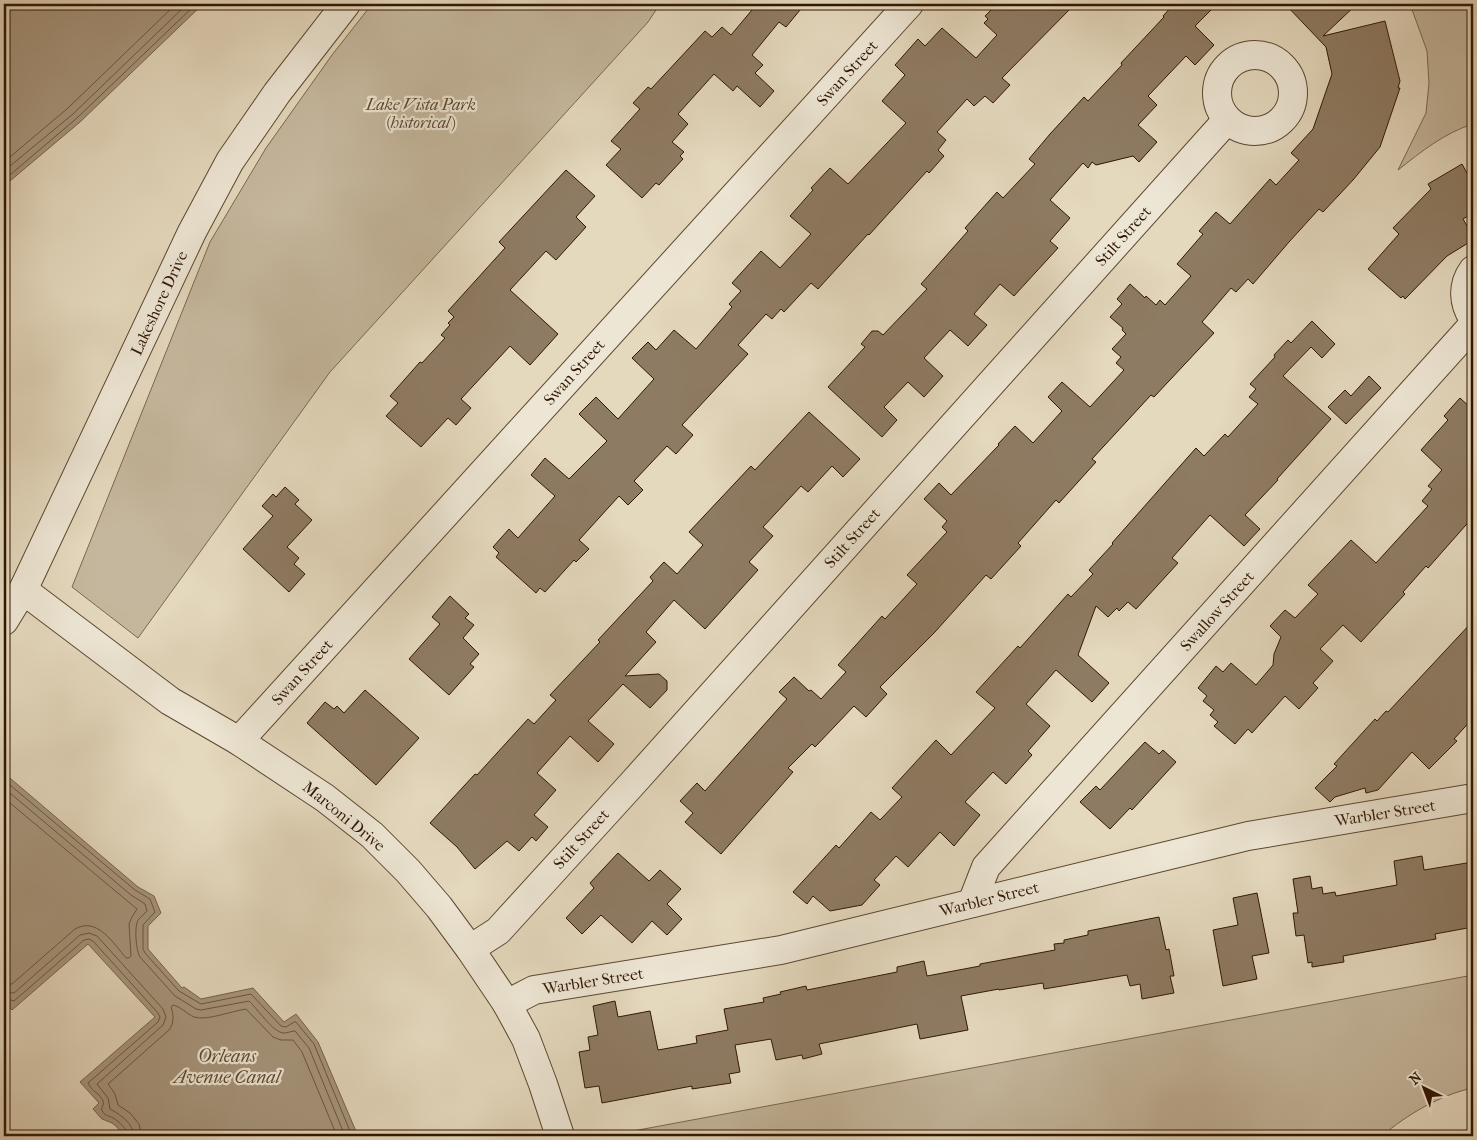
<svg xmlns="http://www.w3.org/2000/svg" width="1477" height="1140" viewBox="0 0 1477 1140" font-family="'IM FELL French Canon',serif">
  <rect width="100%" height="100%" fill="#e4d8bd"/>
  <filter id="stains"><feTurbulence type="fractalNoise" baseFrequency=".004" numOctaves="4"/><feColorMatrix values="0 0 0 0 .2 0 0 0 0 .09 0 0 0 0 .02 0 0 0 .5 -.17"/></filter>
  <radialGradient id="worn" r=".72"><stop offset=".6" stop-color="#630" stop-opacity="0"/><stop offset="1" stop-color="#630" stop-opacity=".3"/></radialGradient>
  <g fill="#c5b79d" stroke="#7a6750">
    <path d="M372,4H660L648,22L330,372L138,638L72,587L210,242L266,148L332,55Z"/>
    <path d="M1410,4H1473V124C1444,133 1421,152 1398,170L1426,113L1429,83L1427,51Z"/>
    <path d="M1473,975V1088C1442,1094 1406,1115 1382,1136H606Z"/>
  </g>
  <g fill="#a7967d" stroke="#77634c">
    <path d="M4,4H203L80,122L4,186Z"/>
    <path d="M4,773L138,887L154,896L161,913L148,926V949L182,988L184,987L201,999L253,988L284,1022L296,1014L318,1042L358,1136H124L116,1126L112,1123L102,1119L93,1109L99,1103L80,1082L155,1017L88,944L12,1010L4,1002Z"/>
  </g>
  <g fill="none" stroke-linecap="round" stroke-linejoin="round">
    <g stroke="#6c5640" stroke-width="1">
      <path d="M4,162L68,108L176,4"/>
      <path d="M4,171L73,114L187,4"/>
      <path d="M4,180L77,118L196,4"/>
      <path d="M4,780L135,890L150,899L155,912L143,925V949L145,953L179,991L201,1004L251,994L281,1026L286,1027L294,1022H296L314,1044L352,1136"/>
      <path d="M4,788L131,895L145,904L147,911C144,914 141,917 138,920C134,927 136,951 140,957L175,996L196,1009L201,1010L249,1001C257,1008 273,1033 284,1033C288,1033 291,1031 295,1031L309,1048L345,1136"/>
      <path d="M4,798L137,909L132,917L129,924L131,956L129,958H126C114,944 97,916 75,929L12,984H4"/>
      <path d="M4,992L14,993L80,935L89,933L97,936L163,1009L166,1017L163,1025L97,1084L108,1098L110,1109C121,1115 133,1123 134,1136"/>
      <path d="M4,998L14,1001L84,940L89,939L93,941L158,1013L160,1017L158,1022L88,1083C91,1091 101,1094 103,1101C105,1107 99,1107 103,1112C105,1116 110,1116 113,1118C120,1122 127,1129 128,1136"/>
      <path d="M142,1136L139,1124L130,1113L118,1105L115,1094L108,1084L169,1030C174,1023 174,1016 171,1007L173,1005C181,1007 187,1014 194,1017C207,1021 232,1011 246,1009L273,1037L281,1040H293L302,1052L337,1136"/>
    </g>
  </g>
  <g fill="#8e7b63" stroke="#301702">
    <path d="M757,4H805L786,27L779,22L752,55L763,65L755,73L774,91L760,107L737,86L733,91L714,74L678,114L688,124L672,142L684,152L680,156L683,159L659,185L656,183L642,198L606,165L621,149L611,141L640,109L633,103L648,87L651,89L705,31L712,37L722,27L731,35Z"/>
    <path d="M997,4H1075L1002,78L1010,85L993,103L985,96L974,106L967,99L937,132L946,140L938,150L944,156L929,173L927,171L869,235L868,234L818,289L811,283L784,312L781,309L772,319L766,314L738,345L748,354L682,425L693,435L676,454L667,446L634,481L643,490L628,505L619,496L579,540L589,549L576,562L574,560L545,592L540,588L536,593L496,557L499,553L493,547L509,529L518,538L555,496L531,475L545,458L569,479L607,441L579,414L596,397L618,419L654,379L632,358L648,342L656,350L674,330L696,349L732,307L729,304L741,291L732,283L761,251L780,268L811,234L790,216L813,190L811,188L830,168L848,184L906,123L882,101L905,75L895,65L918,39L925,46L942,28L976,58L997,35L984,23L988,19L985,16Z"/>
    <path d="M1174,4H1217L1195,26L1214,45L1195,65L1186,56L1148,96L1157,105L1138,125L1157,142L1139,162L1133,156L1096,165L1092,162L1088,168L1083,163L1050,200L1070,218L1050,241L1058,248L1014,296L1000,284L974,314L987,325L968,346L950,330L924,358L943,376L924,397L908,382L884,407L897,420L882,437L828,387L865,347L861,344L872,331H878L883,335L927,289L921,284L968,231L965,228L997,192L1003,198L1035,164L1029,159L1050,134L1084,97L1088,101L1122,65L1121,63L1164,17L1163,16Z"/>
    <path d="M1285,4H1357L1323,36L1385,21L1400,81L1398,88H1400L1380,147L1353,180L1323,212L1319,209L1289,242L1253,284L1248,279L1236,292L1231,288L1202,322L1214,333L1154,397L1151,395L1092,459L1096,462L1059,503L1056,500L1018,543L1021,546L991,579L986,575L935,632L880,687L887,694L866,717L854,706L815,747L812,744L788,768L793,772L721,854L685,822L693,813L680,801L697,783L705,791L787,699L779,692L794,677L809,691L811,690L821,699L846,672L838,665L882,616L885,619L917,584L907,575L947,532L942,527L947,521L924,499L939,483L951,495L999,445L998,444L1015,426L1033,443L1062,411L1048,397L1062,382L1090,407L1124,370L1116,363L1121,357L1112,349L1126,334L1122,330L1123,328L1110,317L1122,304L1117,299L1130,284L1145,298L1146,296L1156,305L1160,300L1165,305L1191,276L1177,264L1203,234L1199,231L1216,212L1230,224L1270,179L1276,185L1299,160L1291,153L1313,129L1332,74L1326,47Z"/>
    <path d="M1462,164L1473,184V213L1463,219L1473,236V240L1447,256L1405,299L1403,296L1401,298L1368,269L1399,234L1393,228L1431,189L1428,184Z"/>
    <path d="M566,170L595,196L576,217L586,227L556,260L546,251L510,290L558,334L530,365L510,346L461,399L471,408L456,425L448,418L421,447L386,416L398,403L390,396L420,362L422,363L445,338L441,335L450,325L448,323L454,317L448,311L505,248L499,242Z"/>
    <path d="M1312,321L1335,344L1322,358L1311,347L1283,376L1331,419L1277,479L1278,480L1245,515L1260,529L1244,546L1210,515L1172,558L1178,563L1136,609L1128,602L1119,611L1117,608L1108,617L1096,606L1078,655L1109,683L1092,702L1056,670L1026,704L1050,726L1028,751L1032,755L1006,784L993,772L965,802L980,815L954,846L940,832L908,867L896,856L874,880L880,885L862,905L830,911L813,896L807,904L793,892L836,845L839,848L871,812L880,820L902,797L892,788L936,740L951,755L995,708L976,692L1018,646L1020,648L1068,594L1071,597L1093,574L1089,570L1113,544L1112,543L1196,448L1204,456L1225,434L1228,437L1258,404L1249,397L1256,389L1250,384L1275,357L1274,355L1288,340L1291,343Z"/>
    <path d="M1369,376L1381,388L1346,424L1328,407L1345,390L1351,396Z"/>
    <path d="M1460,398L1473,410V517L1428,568L1426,566L1403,592L1405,594L1361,642L1343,625L1320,649L1333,661L1313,683L1318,688L1299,709L1285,696L1252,733L1248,729L1235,744L1214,726L1218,722L1210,715L1214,710L1203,701L1207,696L1198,688L1216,666L1223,672L1231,663L1256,685L1273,665L1274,654L1281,637L1270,626L1285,610L1295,618L1318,594L1308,585L1351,540L1376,563L1428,506L1422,501L1432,489L1428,486L1442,470L1421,450L1448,420L1444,416Z"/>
    <path d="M809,412L860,459L843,477L832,466L808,492L801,486L763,527L773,536L749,562L758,570L705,629L674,600L646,632L656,642L625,676L659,674L667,681V690L650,708L623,684L588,721L614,744L598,762L570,736L537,773L556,790L534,815L548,827L536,841L532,837L519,851L507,841L475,869L457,847L430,823L475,774L477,775L528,719L534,724L556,700L550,695L600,642L598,640L653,581L650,577L664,562L677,574L703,545L689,532L751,466L755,470Z"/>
    <path d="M285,487L299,500L295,504L312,520L287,547L299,558L294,564L305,574L289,592L243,549L273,516L262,506L273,494L276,497Z"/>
    <path d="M450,596L469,614L465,618L474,625L463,638L479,654L470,664L474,667L449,695L409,659L440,624L432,617Z"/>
    <path d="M1473,621V718L1454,739L1457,741L1429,769L1412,752L1378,790L1366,793L1365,788L1335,797L1330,802L1315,788L1337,766L1334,764L1375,719L1377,721L1386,711L1388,712Z"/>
    <path d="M365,690L419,738L376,785L307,723L325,702L334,709L337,706L344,713Z"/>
    <path d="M1145,742L1159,754L1163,750L1176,762L1132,810L1130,808L1110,829L1080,802L1096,786L1100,790Z"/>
    <path d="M618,853L649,881L660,870L681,889L667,904L682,919L667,935L652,921L632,943L601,915L582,934L566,918L594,888L590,883Z"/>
    <path d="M1422,856L1424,870L1473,862V927L1435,934L1436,939L1343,956L1344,962L1312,967V962L1308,963L1304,935L1296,936L1293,913H1298L1293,879L1310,876L1312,889L1322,887L1323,894L1335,892L1336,896L1397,885L1394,861Z"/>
    <path d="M1257,893L1269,953L1252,956L1257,979L1223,986L1213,930L1238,925L1233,898Z"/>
    <path d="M1159,917L1166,950L1169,949L1174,976H1170L1174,993L1142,999L1140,984L1130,986L1127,975L1044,989L1043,983L999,990V989L961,996L968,1030L920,1039L917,1024L819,1044L822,1054L803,1059L802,1055L776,1060L771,1039L735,1045L740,1072L729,1074L731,1083L692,1089V1086L602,1103L599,1086L585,1088L579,1052L590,1050L588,1037L598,1035L593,1006L615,1001L618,1017L650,1011L658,1050L697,1043L696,1036L728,1030L724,1009L764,1002L763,998L781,994L780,992L806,986L807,990L897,972V967L924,961L927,976L980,966V964L1055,950L1054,944L1064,943V940L1088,935V931Z"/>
  </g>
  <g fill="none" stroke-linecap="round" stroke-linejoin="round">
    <defs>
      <g id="minor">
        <circle cx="1255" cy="93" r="38"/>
        <path d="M1473,270C1462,285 1463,303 1473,318"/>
        <path d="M23,590L170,701L239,741L325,798L372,835L408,871L439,907L470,949L507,1004L526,1039L543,1084L560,1136"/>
        <path d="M4,621L23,590L192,232L230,161L277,93L346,4"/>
        <path d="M239,741L909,4"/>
        <path d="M972,903L986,867L1473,325"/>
        <path d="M470,949L498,931L632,784L1227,120"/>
        <path d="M507,1004L534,990L781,950L1248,836L1473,798"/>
      </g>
    </defs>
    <use href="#minor" stroke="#5d4731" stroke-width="30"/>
    <use href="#minor" stroke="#ede6d4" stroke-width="28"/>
  </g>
  <g text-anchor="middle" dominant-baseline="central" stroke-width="4.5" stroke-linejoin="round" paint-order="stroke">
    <g font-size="16" fill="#301702" stroke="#ede6d4">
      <text transform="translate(847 73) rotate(-48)">Swan Street</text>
      <text transform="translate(1123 236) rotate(-48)">Stilt Street</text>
      <text transform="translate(159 303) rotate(-65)">Lakeshore Drive</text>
      <text transform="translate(574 372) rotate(-48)">Swan Street</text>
      <text transform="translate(852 538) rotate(-48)">Stilt Street</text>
      <text transform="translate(1217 611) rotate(-48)">Swallow Street</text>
      <text transform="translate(302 672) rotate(-48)">Swan Street</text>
      <text transform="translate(1385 813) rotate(-9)">Warbler Street</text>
      <text transform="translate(344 816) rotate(39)">Marconi Drive</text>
      <text transform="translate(581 839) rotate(-48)">Stilt Street</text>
      <text transform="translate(989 899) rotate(-14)">Warbler Street</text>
      <text transform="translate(593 981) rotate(-9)">Warbler Street</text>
    </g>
    <g font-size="16" font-style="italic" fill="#5d4730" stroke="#ede6d4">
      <text x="421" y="104">Lake Vista Park<tspan x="421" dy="18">(historical)</tspan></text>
    </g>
    <g font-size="18" font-style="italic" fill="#604a33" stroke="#ede6d4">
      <text x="227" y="1056">Orleans<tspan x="227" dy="21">Avenue Canal</tspan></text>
    </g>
  </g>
  <rect width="1477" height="1140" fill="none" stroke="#e4d8bd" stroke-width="20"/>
  <rect x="5" y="5" width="1467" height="1130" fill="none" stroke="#301702" stroke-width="2.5"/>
  <rect x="10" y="10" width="1457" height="1120" fill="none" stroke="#301702"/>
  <g transform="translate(1424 1088) rotate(318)" stroke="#ede6d4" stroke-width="4" paint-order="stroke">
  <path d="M0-4L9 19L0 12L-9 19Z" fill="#301702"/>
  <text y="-8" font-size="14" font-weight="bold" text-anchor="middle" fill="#301702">N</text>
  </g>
  <rect width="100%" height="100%" filter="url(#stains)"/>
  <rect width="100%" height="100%" fill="url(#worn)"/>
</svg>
